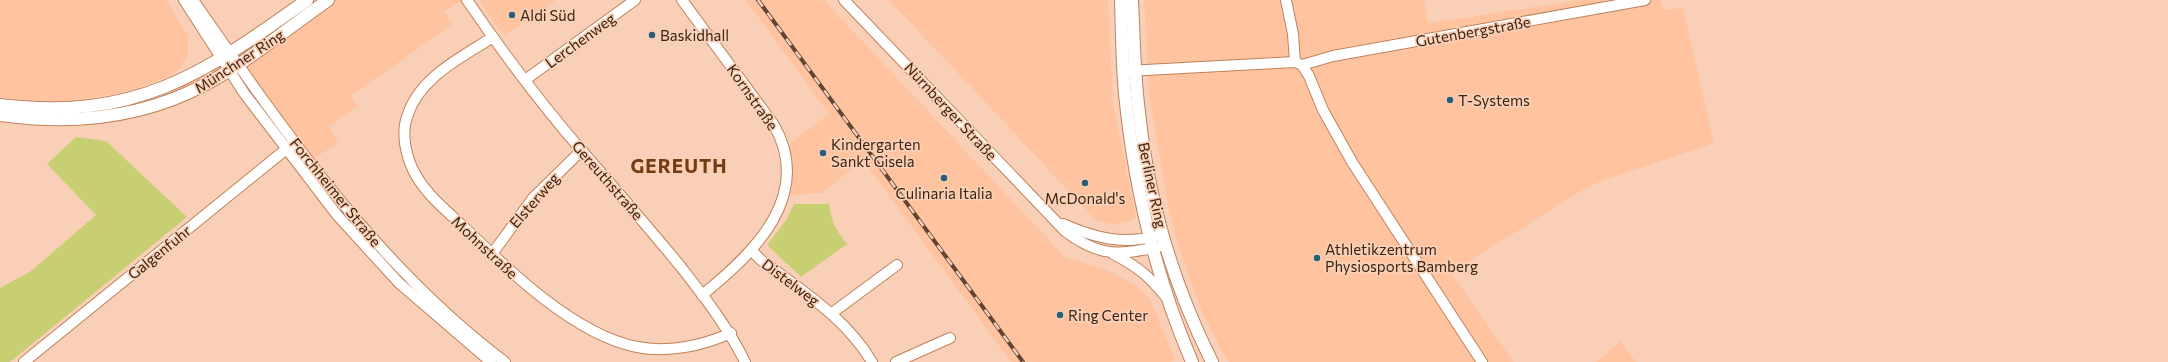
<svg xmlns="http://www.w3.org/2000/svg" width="2168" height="362" viewBox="0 0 2168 362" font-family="Commissioner,sans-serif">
  <rect width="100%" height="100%" fill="#f9d0b7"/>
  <g fill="#ffc49f">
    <path d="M0,0H166L188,36V56L182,67L172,75L150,84L121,93L68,101L25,100L0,97Z"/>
    <path d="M319,0H462L444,12L453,24L351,96L358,106L329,127L338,143L307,163L229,62Z"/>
    <path d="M479,0H556L504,36Z"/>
    <path d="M746,0H824L1065,257L1110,271L1136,285L1150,299L1174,358L1172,362H1011L838,126L862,160L823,193L790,195L793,172L788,145L829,114Z"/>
    <path d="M889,0H1108L1113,103L1136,216L1131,221L1115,225L1096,220Z"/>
    <path d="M1144,0H1424L1428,23L1580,0H1661L1663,10L1683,7L1714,143L1591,185L1451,273L1514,362H1228L1203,314L1179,248L1169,211L1149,96Z"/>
    <path d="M1621,341L1636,362H1596Z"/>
  </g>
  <g fill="#c8cf72">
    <path d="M76,137L106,141L187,217L10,362H0V288L31,271L96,215L47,164Z"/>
    <path d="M794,204H829C831,221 837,232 847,244L801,277L767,245L787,219Z"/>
  </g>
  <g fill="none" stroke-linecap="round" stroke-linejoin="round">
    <defs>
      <g id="minor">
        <path d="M184,0L244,93L337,215L399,283L491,362"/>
        <path d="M193,0C284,131 376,265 505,362"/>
        <path d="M467,0C503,53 541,104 583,152C616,190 649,228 681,267C705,298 728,327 745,362"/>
        <path d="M682,0L774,125C814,196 754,253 702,295"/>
        <path d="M844,0L1066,232C1101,258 1121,255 1161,246"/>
        <path d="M1286,0L1293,34L1295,62"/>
        <path d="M493,37C461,58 419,77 407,117C401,133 406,155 413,170C425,194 446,210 465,228C508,270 575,335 637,347C668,353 702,346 731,333"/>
        <path d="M1302,65L1333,56L1645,0"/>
        <path d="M1127,71L1295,62L1302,65L1309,76L1323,110L1352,162L1482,362"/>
        <path d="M525,80L635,0"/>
        <path d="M1063,224C1095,238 1123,245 1157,236"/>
        <path d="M751,250L761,260C802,291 845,317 872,362"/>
        <path d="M492,254L533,198L582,150"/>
        <path d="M1113,254C1137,266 1149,276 1166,297"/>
        <path d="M832,313L897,265"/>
        <path d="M24,362L290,146"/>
        <path d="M896,362L950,338"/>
      </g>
      <g id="major">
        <path d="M1121,0C1122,31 1122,63 1125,94C1134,185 1156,278 1192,362"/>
        <path d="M1132,0C1134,37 1134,75 1139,112C1148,199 1173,284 1212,362"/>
        <path d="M0,105C136,121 202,75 307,0"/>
        <path d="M0,115C71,125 141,119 206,84C249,61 288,28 328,0"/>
      </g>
    </defs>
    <use href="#minor" stroke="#c0815a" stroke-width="12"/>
    <use href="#major" stroke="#c0815a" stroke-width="14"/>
    <use href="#minor" stroke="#fff" stroke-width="10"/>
    <use href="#major" stroke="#fff" stroke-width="12"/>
    <defs>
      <path id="rail" d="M758,0L1023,362"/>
    </defs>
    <use href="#rail" stroke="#614532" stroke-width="4"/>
    <use href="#rail" stroke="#f9d0b7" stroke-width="2.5" stroke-dasharray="8" stroke-linecap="butt"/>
  </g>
  <g fill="#275e79" stroke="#f9d0b7" stroke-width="1.5">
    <circle cx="512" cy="15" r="4"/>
    <circle cx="652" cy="35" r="4"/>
    <circle cx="1450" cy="100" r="4"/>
    <circle cx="823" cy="153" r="4"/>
    <circle cx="944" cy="178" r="4"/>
    <circle cx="1085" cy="183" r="4"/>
    <circle cx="1317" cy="258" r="4"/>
    <circle cx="1060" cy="315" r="4"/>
  </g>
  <g text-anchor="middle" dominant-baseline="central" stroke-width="3.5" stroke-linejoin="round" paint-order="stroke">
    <g font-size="15" fill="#3c2312" stroke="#f9d0b7" text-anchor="start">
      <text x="520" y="15">Aldi Süd</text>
      <text x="660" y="35">Baskidhall</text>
      <text x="1458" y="100">T-Systems</text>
      <text x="831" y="144">Kindergarten<tspan x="831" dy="17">Sankt Gisela</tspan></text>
      <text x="944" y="193" text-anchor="middle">Culinaria Italia</text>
      <text x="1085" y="198" text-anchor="middle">McDonald's</text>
      <text x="1325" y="249">Athletikzentrum<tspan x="1325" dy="17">Physiosports Bamberg</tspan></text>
      <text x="1068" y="315">Ring Center</text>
    </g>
    <g font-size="15" fill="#3c2312" stroke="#f9d0b7">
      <text transform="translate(1473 31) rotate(-10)">Gutenbergstraße</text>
      <text transform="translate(580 40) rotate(-36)">Lerchenweg</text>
      <text transform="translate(239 61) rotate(-33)">Münchner Ring</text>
      <text transform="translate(753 97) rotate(55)">Kornstraße</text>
      <text transform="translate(951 111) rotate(47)">Nürnberger Straße</text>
      <text transform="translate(608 180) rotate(49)">Gereuthstraße</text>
      <text transform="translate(1153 185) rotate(78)">Berliner Ring</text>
      <text transform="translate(336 192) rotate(51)">Forchheimer Straße</text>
      <text transform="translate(534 200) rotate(-49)">Elsterweg</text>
      <text transform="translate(485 247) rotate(43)">Mohnstraße</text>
      <text transform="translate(159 252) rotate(-39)">Galgenfuhr</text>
      <text transform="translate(791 282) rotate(37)">Distelweg</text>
    </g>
    <g font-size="19" font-weight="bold" letter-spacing="1" fill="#743c13" stroke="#f9d0b7">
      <text x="679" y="165">GEREUTH</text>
    </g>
  </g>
</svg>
